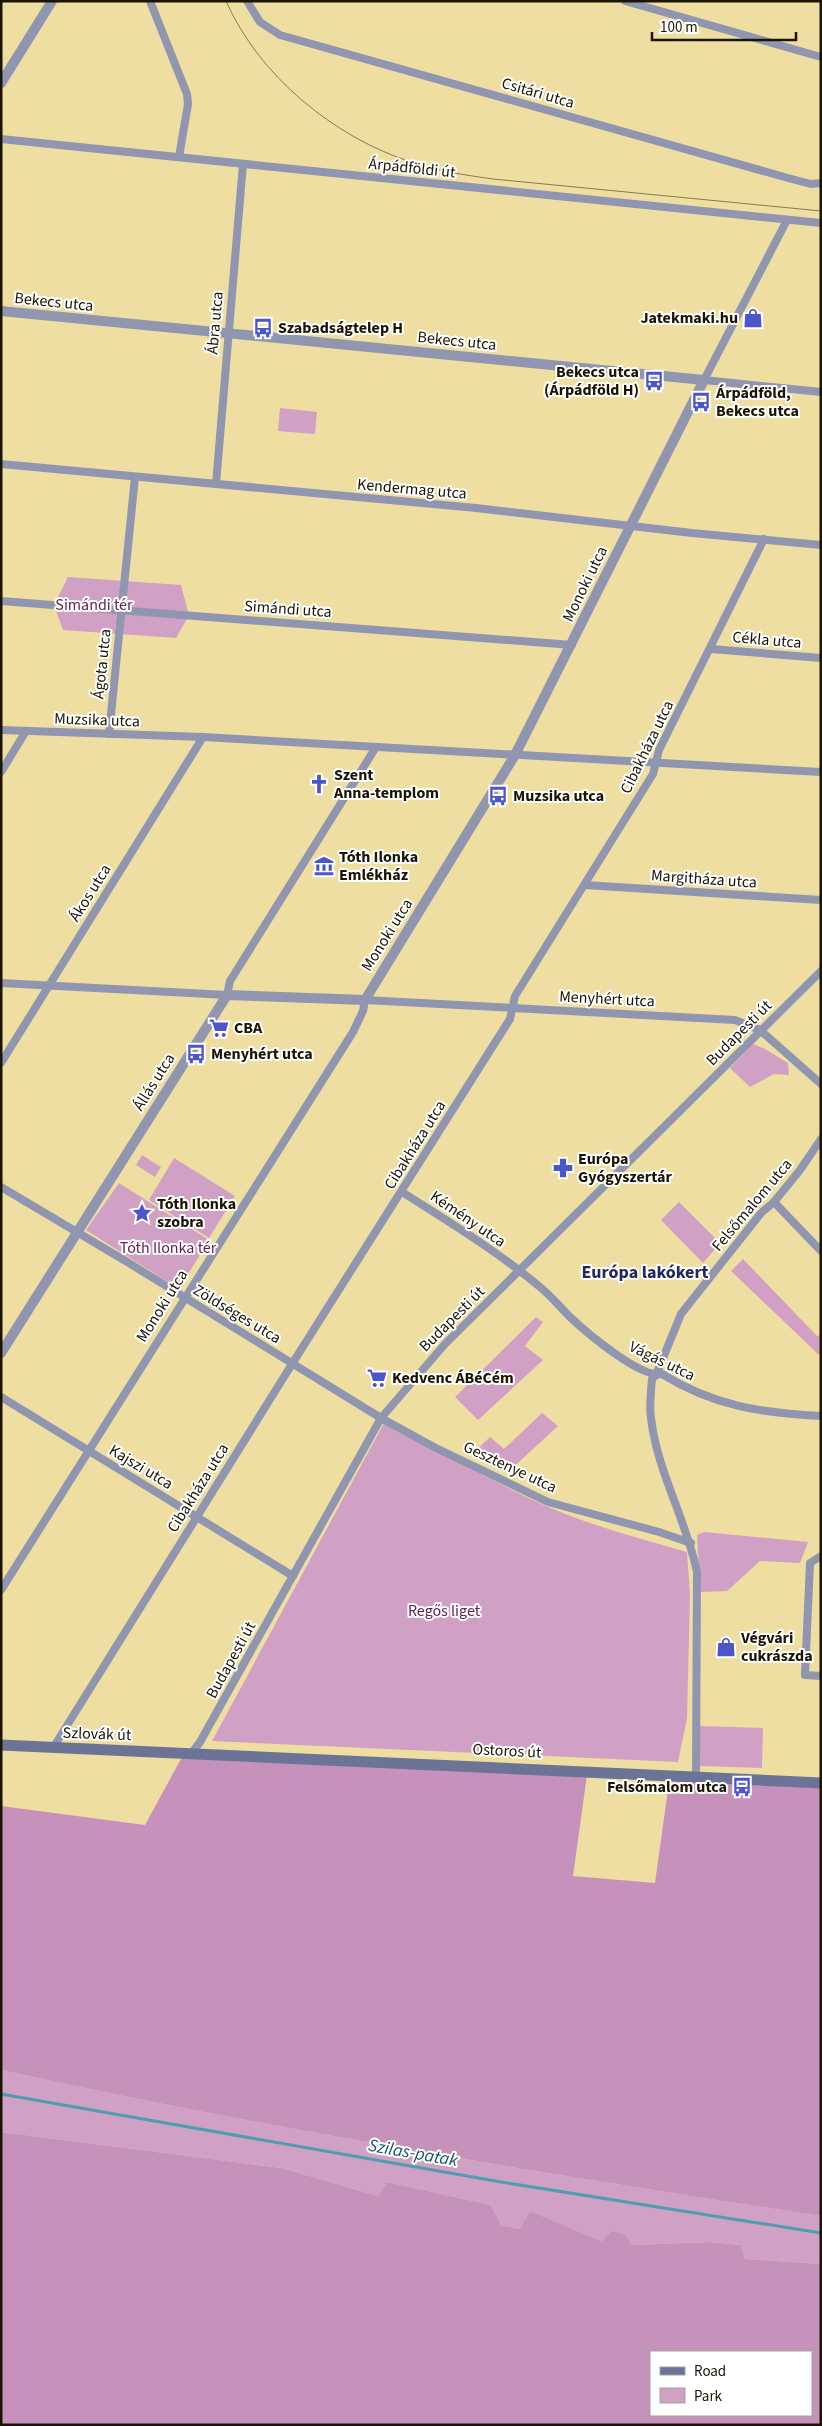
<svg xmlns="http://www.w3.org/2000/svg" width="822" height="2426" viewBox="0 0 822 2426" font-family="'Source Sans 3',sans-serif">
  <rect width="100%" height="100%" fill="#efdea1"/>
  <g fill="#d0a1c5">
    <path d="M280,408L317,412L315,434L278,431Z"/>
    <path d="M68,577L181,585L189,615L176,638L63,630L54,605Z"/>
    <path d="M753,1044L765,1049L788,1063L789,1075L774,1074L750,1087L730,1068Z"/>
    <path d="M142,1155L161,1167L155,1177L136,1165Z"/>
    <path d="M174,1158L235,1196L209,1238L149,1200Z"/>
    <path d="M119,1183L209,1240L179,1289L86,1230Z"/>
    <path d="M679,1202L720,1243L703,1263L661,1220Z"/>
    <path d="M743,1259L817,1336L821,1335V1354H818L731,1271Z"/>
    <path d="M536,1317L543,1322L525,1346L543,1360L478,1420L455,1397Z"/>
    <path d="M542,1413L558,1426L507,1473L471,1455L490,1437L504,1449Z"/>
    <path d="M384,1423C438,1451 491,1481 546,1506C592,1526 639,1538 687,1552L690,1595L687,1718L678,1762L212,1741Z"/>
    <path d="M704,1532L808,1542L800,1563L760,1561L727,1591L700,1592L697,1535Z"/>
    <path d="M700,1726L763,1728L762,1768L699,1766Z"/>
    <path d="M1,2070C272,2130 547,2174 821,2216V2264L745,2259L741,2245L710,2242L632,2245L602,2241L530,2211L519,2229L501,2225L491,2205L387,2182L378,2196L282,2168L1,2132Z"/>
  </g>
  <g fill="#c692bb" fill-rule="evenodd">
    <path d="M182,1757L587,1775L573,1876L655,1883L669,1782L697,1781L821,1788V2216C547,2174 272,2130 1,2070V1806L145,1825Z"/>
    <path d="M1,2132L282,2168L378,2196L387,2182L491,2205L501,2225L519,2229L530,2211L602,2241L612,2231L625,2235L632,2245L710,2242L741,2245L745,2259L821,2264V2425H1ZM651,2352H811V2415H651Z"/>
  </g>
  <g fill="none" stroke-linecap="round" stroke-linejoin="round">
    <path stroke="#4e9eb1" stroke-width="3" d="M1,2094L501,2182L821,2233"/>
    <g stroke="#9096af" stroke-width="8">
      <path d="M150,1L187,94L188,104L179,157"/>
      <path d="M247,1L260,22L280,35L788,178L811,184L821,183"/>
      <path d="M625,1L821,57"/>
      <path d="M1,139L821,223"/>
      <path d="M787,220L704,380L821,392"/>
      <path d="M1,464L476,508L692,533L821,545"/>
      <path d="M216,484L243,164"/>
      <path d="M1,601L572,645"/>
      <path d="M711,649L821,658"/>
      <path d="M1,730L203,737L821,772"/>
      <path d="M109,734L135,477"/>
      <path d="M1,772L26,731"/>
      <path d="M585,885L821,900"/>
      <path d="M1,983L227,995L230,981L376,747"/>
      <path d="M1,1063L203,737"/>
      <path d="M1,1187L124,1260L381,1418L434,1447L548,1502L659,1532L691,1543"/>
      <path d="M402,1192C449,1222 497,1251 540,1287C551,1296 560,1307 570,1317C586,1332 641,1379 662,1374C714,1406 761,1413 821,1416"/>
      <path d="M774,1202L821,1251"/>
      <path d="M1,1397L293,1576"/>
      <path d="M821,1556L810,1563L805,1675L821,1676"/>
      <path d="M1,1590L353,1032L363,1011L365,1000L735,1020L760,1030L821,1084"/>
      <path d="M53,1748L292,1364L510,1019L515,996L653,774L659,750L764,539"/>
      <path d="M191,1754L200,1742L381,1418L445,1344L821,971"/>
      <path d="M696,1776L697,1572C686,1519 657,1471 651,1418C649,1405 651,1392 652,1379L656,1375L681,1314L761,1213L774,1202L800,1170L821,1139"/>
    </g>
    <g stroke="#9096af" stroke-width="10">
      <path d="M1,83L52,1"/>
      <path d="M1,311L704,380L515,755L365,1000L227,995L1,1353"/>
    </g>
    <path stroke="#6b7497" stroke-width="11" d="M1,1745L821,1783"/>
    <path stroke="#867b52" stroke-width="1" d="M226,1C259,76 334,137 411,162C437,171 465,175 493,179L821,211"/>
  </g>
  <defs>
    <symbol id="shop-bare" viewBox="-9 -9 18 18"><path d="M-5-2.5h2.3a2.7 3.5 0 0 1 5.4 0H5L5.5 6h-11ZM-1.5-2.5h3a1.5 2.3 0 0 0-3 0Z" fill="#4c56cb" stroke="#fff" stroke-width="2.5" paint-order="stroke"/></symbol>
    <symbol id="bus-bare" viewBox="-9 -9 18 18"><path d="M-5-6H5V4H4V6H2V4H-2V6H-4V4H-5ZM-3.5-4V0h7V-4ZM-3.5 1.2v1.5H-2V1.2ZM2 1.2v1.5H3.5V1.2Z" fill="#4c56cb" stroke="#fff" stroke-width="2.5" paint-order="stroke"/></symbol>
    <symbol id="church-bare" viewBox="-9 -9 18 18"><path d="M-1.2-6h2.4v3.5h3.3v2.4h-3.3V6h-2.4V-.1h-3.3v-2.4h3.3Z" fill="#4c56cb" stroke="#fff" stroke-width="2.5" paint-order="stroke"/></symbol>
    <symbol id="museum-bare" viewBox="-9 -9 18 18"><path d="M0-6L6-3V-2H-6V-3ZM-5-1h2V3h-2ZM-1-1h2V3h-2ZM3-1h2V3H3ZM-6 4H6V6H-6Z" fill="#4c56cb" stroke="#fff" stroke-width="2.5" paint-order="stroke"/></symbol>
    <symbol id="supermarket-bare" viewBox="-9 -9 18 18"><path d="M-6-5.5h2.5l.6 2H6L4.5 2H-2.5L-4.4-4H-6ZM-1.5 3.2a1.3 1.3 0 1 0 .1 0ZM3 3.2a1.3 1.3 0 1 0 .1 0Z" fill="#4c56cb" stroke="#fff" stroke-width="2.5" paint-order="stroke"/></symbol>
    <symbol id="pharmacy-bare" viewBox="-9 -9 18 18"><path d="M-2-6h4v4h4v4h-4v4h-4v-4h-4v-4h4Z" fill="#4c56cb" stroke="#fff" stroke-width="2.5" paint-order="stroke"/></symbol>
    <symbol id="sight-bare" viewBox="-9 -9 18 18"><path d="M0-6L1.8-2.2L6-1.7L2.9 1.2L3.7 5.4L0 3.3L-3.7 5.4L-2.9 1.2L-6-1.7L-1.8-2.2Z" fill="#4c56cb" stroke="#fff" stroke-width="2.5" paint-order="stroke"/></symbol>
  </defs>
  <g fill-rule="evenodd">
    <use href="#shop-bare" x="739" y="304" width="28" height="28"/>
    <use href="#bus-bare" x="249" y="314" width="28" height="28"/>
    <use href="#bus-bare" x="640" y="367" width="28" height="28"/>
    <use href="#bus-bare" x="687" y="388" width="28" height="28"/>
    <use href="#church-bare" x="305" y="770" width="28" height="28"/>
    <use href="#bus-bare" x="484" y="782" width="28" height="28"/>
    <use href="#museum-bare" x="310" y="852" width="28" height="28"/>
    <use href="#supermarket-bare" x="205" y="1014" width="28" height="28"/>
    <use href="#bus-bare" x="182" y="1040" width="28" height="28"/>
    <use href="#pharmacy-bare" x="549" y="1154" width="28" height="28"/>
    <use href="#sight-bare" x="128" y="1199" width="28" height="28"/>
    <use href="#supermarket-bare" x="363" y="1364" width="28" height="28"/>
    <use href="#shop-bare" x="712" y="1633" width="28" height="28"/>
    <use href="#bus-bare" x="728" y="1773" width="28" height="28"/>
  </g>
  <g text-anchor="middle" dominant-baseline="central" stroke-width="4" stroke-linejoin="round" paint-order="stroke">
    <g font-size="16" fill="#1a1400" stroke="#fff">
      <text transform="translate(538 93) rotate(16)">Csitári utca</text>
      <text transform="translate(412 168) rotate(6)">Árpádföldi út</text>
      <text transform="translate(54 302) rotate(6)">Bekecs utca</text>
      <text transform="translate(215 323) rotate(-85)">Ábra utca</text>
      <text transform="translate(457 341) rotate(6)">Bekecs utca</text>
      <text transform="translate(412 489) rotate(5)">Kendermag utca</text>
      <text transform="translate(585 584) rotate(-64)">Monoki utca</text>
      <text transform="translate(288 609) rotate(4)">Simándi utca</text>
      <text transform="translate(767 640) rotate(5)">Cékla utca</text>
      <text transform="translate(102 664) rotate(-84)">Ágota utca</text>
      <text transform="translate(97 720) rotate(2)">Muzsika utca</text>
      <text transform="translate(647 747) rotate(-64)">Cibakháza utca</text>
      <text transform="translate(704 879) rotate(4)">Margitháza utca</text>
      <text transform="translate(90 893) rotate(-58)">Ákos utca</text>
      <text transform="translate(387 935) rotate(-58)">Monoki utca</text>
      <text transform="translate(607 999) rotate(3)">Menyhért utca</text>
      <text transform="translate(739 1033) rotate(-45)">Budapesti út</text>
      <text transform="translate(154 1082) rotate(-58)">Állás utca</text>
      <text transform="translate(415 1145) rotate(-58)">Cibakháza utca</text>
      <text transform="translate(752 1205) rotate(-50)">Felsőmalom utca</text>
      <text transform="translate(468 1219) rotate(34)">Kémény utca</text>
      <text transform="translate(162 1306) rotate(-58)">Monoki utca</text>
      <text transform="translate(237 1314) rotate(31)">Zöldséges utca</text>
      <text transform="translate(452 1319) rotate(-45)">Budapesti út</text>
      <text transform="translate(662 1361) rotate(26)">Vágás utca</text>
      <text transform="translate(141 1467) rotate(31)">Kajszi utca</text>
      <text transform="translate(510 1467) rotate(25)">Gesztenye utca</text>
      <text transform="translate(198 1488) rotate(-58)">Cibakháza utca</text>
      <text transform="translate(231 1660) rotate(-61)">Budapesti út</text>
      <text transform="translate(97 1734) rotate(2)">Szlovák út</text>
      <text transform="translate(507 1751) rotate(3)">Ostoros út</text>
    </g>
    <g font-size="16" font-weight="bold" fill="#1a1400" stroke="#fff" text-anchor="start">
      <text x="738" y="318" text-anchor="end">Jatekmaki.hu</text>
      <text x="278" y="328">Szabadságtelep H</text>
      <text x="639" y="372" text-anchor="end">Bekecs utca<tspan x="639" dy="18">(Árpádföld H)</tspan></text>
      <text x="716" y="393">Árpádföld,<tspan x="716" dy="18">Bekecs utca</tspan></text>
      <text x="334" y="775">Szent<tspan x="334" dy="18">Anna-templom</tspan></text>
      <text x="513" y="796">Muzsika utca</text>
      <text x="339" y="857">Tóth Ilonka<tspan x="339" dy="18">Emlékház</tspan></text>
      <text x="234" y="1028">CBA</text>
      <text x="211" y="1054">Menyhért utca</text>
      <text x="578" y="1159">Európa<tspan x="578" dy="18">Gyógyszertár</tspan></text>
      <text x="157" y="1204">Tóth Ilonka<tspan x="157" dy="18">szobra</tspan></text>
      <text x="392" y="1378">Kedvenc ÁBéCém</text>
      <text x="741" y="1638">Végvári<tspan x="741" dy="18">cukrászda</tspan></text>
      <text x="727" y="1787" text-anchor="end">Felsőmalom utca</text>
    </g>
    <g font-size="16" fill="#612356" stroke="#fff">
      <text x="94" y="605">Simándi tér</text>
      <text x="168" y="1248">Tóth Ilonka tér</text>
      <text x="444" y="1611">Regős liget</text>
    </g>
    <g font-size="18" font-weight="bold" fill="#222760" stroke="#fff">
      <text x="645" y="1272">Európa lakókert</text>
    </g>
    <g font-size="18" font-style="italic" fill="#105563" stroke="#fff">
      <text transform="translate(413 2153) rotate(10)">Szilas-patak</text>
    </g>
  </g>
  <rect width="822" height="2426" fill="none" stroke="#1a1400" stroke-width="5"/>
  <rect x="650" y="2351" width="162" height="65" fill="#ffffff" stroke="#a3a199"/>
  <rect x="660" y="2367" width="25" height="8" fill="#6b7497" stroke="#a3a199"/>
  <text x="694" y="2376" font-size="15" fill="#1a1400">Road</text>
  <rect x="660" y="2388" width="25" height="15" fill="#d0a1c5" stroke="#a3a199"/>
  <text x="694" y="2401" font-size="15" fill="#1a1400">Park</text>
  <path d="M652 32v8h144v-8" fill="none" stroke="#1a1400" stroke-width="2.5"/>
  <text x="660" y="32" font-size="15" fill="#1a1400" stroke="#ffffff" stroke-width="4" paint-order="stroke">100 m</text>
</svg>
